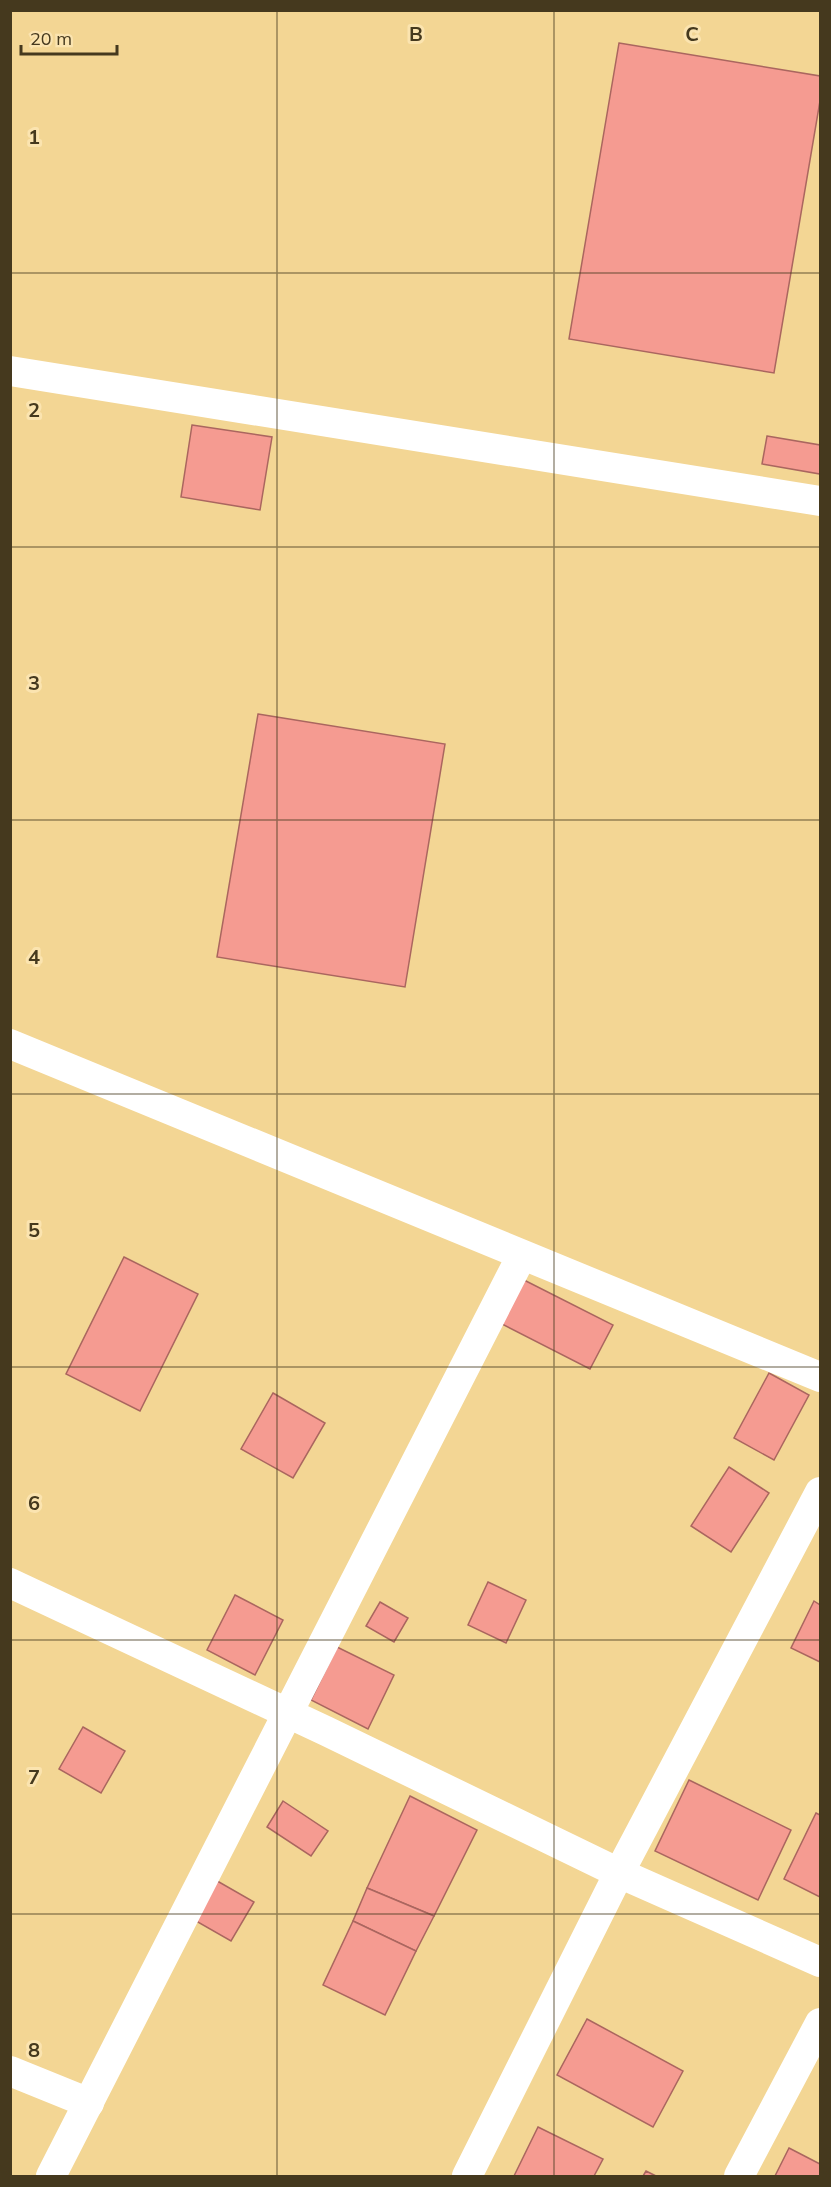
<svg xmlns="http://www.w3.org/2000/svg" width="831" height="2187" viewBox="0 0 831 2187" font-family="Mulish,sans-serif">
  <rect width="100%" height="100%" fill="#f3d694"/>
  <g fill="#f59b91" stroke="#aa665f" stroke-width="1.5">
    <path d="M619,43L820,76V101L774,373L569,339Z"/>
    <path d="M192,425L272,437L260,510L181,497Z"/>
    <path d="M767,436L820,445V474L762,464Z"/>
    <path d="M258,714L445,744L405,987L217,957Z"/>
    <path d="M124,1257L198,1294L140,1411L66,1374Z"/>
    <path d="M522,1279L613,1325L590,1369L500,1323Z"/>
    <path d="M769,1373L809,1395L774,1460L734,1438Z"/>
    <path d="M273,1393L325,1423L293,1478L241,1449Z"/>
    <path d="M729,1467L769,1493L731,1552L691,1526Z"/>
    <path d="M488,1582L526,1600L506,1643L468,1625Z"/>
    <path d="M235,1595L283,1620L255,1675L207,1650Z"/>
    <path d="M814,1601L820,1605V1662L791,1648Z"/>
    <path d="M380,1602L408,1618L394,1642L366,1626Z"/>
    <path d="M337,1647L394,1675L368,1729L311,1700Z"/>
    <path d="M83,1727L125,1751L101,1793L59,1769Z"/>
    <path d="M689,1780L791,1830L758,1900L655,1851Z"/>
    <path d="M410,1796L477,1830L434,1916L367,1888Z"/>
    <path d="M283,1801L328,1831L311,1856L267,1827Z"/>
    <path d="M816,1813L820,1815V1897L784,1879Z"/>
    <path d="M212,1878L254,1902L231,1941L189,1917Z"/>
    <path d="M367,1888L434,1916L416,1951L353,1921Z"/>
    <path d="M353,1921L416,1951L385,2015L323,1985Z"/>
    <path d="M587,2019L683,2071L653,2127L557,2075Z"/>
    <path d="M538,2127L603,2159L594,2176H514Z"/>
    <path d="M789,2148L820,2164V2176H775Z"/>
    <path d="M646,2171L656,2176H643Z"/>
  </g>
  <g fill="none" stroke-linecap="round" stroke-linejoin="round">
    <g stroke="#fff" stroke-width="30">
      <path d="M10,371L820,501"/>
      <path d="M10,1044L820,1377"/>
      <path d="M10,1583L326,1731L619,1873L820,1962"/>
      <path d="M10,2071L89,2103"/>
      <path d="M51,2176L522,1255"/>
      <path d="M467,2176L619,1873L820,1492"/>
      <path d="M739,2176L820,2023"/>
    </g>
  </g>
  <path fill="none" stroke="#45391e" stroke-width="1.5" stroke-opacity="0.55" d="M277,10V2176M554,10V2176M10,273H820M10,547H820M10,820H820M10,1094H820M10,1367H820M10,1640H820M10,1914H820"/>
  <g font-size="20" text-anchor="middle" font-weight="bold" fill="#45391e" stroke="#fbe4b0" stroke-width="6" stroke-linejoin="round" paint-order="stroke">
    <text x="416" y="41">B</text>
    <text x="692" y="41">C</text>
    <text x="34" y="144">1</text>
    <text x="34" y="417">2</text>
    <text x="34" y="690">3</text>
    <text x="34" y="964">4</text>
    <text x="34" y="1237">5</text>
    <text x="34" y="1510">6</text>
    <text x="34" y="1784">7</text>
    <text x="34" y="2057">8</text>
  </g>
  <rect width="831" height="2187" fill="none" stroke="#45391e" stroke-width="24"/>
  <path d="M21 45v9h96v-9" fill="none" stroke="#45391e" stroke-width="3"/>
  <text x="30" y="45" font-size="18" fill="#45391e" stroke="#fbe4b0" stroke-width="4.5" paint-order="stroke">20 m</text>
</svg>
